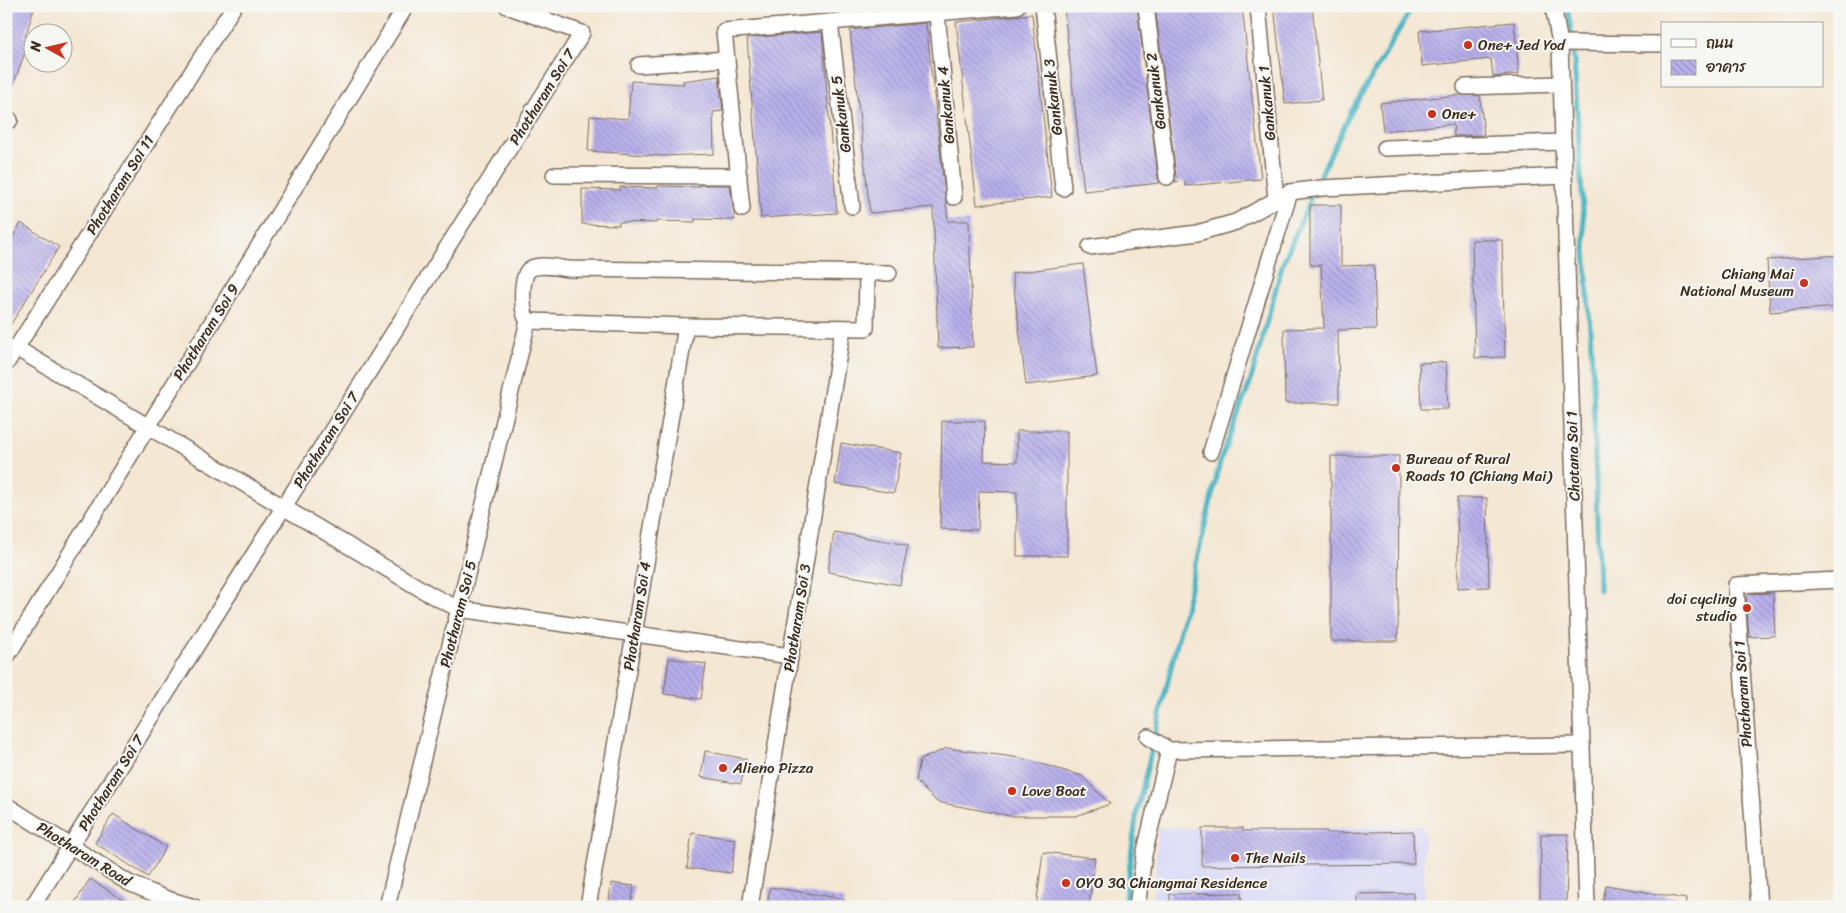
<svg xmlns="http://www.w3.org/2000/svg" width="1846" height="913" viewBox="0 0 1846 913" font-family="Sriracha,'Playpen Sans Thai',sans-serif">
  <defs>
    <pattern id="building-back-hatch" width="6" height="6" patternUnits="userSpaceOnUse" patternTransform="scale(1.25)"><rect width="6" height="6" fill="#b8b0ec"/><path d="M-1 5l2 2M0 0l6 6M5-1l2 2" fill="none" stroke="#978fbf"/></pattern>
  </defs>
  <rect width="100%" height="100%" fill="#f6f6f2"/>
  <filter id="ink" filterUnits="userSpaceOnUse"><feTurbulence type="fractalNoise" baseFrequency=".02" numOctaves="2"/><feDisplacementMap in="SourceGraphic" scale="10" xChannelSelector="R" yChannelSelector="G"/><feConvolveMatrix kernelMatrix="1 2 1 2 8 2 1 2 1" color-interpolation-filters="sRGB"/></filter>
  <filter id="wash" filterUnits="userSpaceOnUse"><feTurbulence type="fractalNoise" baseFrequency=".0096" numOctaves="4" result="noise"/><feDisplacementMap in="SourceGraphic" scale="20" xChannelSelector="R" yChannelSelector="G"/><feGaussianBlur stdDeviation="1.12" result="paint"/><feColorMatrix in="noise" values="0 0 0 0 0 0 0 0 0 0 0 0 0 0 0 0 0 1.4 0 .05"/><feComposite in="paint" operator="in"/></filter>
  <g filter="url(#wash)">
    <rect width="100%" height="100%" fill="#f4e7d3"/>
    <path fill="#d7d7f8" d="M1424,826V907H1153L1158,828H1333Z"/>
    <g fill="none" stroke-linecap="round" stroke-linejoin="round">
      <g stroke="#46b4c2" stroke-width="5">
        <path d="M1567,6L1573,43L1593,380L1599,590"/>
        <path d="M1124,907L1137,811L1221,458L1250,383L1282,266L1326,163L1351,112L1413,6"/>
      </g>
    </g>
    <g id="blocks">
      <g fill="url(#building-back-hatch)">
        <path d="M6,6H35L25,37L30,39L8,99H6Z"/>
        <path d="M1079,6H1137L1158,178L1160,183L1084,191L1064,8Z"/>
        <path d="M1155,6H1242L1261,179L1185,186V181L1175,182L1176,176Z"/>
        <path d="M1274,6H1312L1322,100L1285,104Z"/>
        <path d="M1032,14L1052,197L977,205L956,22Z"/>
        <path d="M1514,22L1519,74L1493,77L1491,59L1422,66L1419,31Z"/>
        <path d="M926,23L948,221H969L973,347L938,348L933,207L870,213L850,30Z"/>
        <path d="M822,32L837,213L761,218L747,38Z"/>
        <path d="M719,76L723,111L713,112L714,154L663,156L588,151L590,116L628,119L631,81L684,84L683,81Z"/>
        <path d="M1460,95L1480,96L1484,135L1454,136L1453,124L1383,131L1380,103Z"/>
        <path d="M699,185H730L735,220L695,219V222L656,221V223L619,222V225L582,224V189L620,190V187L658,188V186L699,187Z"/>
        <path d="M1310,205H1341V266L1374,265L1376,329L1338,330L1339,403H1285L1284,329L1324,328L1321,265H1310Z"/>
        <path d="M21,223L59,247L6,332V248Z"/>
        <path d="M1472,240H1502L1505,357L1475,358Z"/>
        <path d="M1840,255V307L1770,312L1767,260Z"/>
        <path d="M1083,264L1097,376L1026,385L1012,273Z"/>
        <path d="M1446,362L1448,409H1421L1419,363Z"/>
        <path d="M942,421H985L984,461L1017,462V431H1067V556H1017V492L979,491L978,530L940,529Z"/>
        <path d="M841,443L901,453L894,493L835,484Z"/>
        <path d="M1331,456H1399L1398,641H1331Z"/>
        <path d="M1457,498H1487L1489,587L1458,588Z"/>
        <path d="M834,532L908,545L900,585L828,572Z"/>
        <path d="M1773,593L1775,636L1749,637L1746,596L1748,594Z"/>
        <path d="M669,658L706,664L701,699L664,694Z"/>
        <path d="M947,748L1021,758L1082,776L1110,804L1076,816H1010L937,802L916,781L920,760Z"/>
        <path d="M705,751L746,759L741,784L701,777Z"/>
        <path d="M113,814L166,847L148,877L95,843Z"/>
        <path d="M1202,828H1243V831H1327V833L1413,831L1414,864L1202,866Z"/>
        <path d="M692,833L736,839L731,873L687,868Z"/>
        <path d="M1541,834H1568L1566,907H1540Z"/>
        <path d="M1043,852L1095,858L1089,907H1036Z"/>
        <path d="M90,879L134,907H72Z"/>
        <path d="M611,883L634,886L631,904L609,901Z"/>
        <path d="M1606,885L1686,899L1685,907H1602Z"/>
        <path d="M770,887L844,899L843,907H767Z"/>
        <path d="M1241,893L1242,907H1170V894Z"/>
        <path d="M1413,893L1414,907H1357V894Z"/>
      </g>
    </g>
  </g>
  <g filter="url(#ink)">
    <use href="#blocks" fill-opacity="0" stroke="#7c6c5d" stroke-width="1"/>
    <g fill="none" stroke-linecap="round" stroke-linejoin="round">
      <defs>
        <g id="minor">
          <path d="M1043,6L1063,188"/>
          <path d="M1146,6L1167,177"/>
          <path d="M1258,6L1276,200"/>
          <path d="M1553,6L1560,43L1587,907"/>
          <path d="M937,13L954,197"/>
          <path d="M830,22L852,206"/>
          <path d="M1560,43L1662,44"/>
          <path d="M639,65L727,59"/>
          <path d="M1465,87L1561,84"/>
          <path d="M6,118L10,120"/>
          <path d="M1385,148L1563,142"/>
          <path d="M554,175L739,176"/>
          <path d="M742,209L724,31L1017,6"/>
          <path d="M1090,247L1197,233L1236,222L1290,192L1322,188L1564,176"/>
          <path d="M528,321C521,313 520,275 530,269C540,263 558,268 569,269L889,273"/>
          <path d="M528,321L686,326L866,328L867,272"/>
          <path d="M16,348L431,595L459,609L790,656"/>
          <path d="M6,364L234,6"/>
          <path d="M1211,452L1290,192"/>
          <path d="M6,658L406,6"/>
          <path d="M1148,737L1169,750L1582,745"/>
          <path d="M6,805L129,883L167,899L194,907"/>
          <path d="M32,907L582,33L507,6"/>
          <path d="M387,907L528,321"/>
          <path d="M588,907L686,326"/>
          <path d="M750,907L843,328"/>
          <path d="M1137,907L1144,855L1169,750"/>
          <path d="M1759,907L1736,585L1840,580"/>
        </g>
      </defs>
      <use href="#minor" stroke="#7c6c5d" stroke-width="18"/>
      <use href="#minor" stroke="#fff" stroke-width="15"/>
    </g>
  </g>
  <g fill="#c8321e" stroke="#f6f6f2" stroke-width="2">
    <circle cx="1468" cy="45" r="5"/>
    <circle cx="1432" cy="114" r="5"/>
    <circle cx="1804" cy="283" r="5"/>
    <circle cx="1396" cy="468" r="5"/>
    <circle cx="1747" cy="608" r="5"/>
    <circle cx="723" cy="768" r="5"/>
    <circle cx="1012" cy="791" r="5"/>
    <circle cx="1235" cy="858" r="5"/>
    <circle cx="1066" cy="883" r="5"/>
  </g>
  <g text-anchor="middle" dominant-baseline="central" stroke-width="4" stroke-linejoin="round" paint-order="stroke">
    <g font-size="15" fill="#3b2a1e" stroke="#f6f6f2" text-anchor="start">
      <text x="1478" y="45">One+ Jed Yod</text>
      <text x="1442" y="114">One+</text>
      <text x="1794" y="274" text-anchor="end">Chiang Mai<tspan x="1794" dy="17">National Museum</tspan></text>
      <text x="1406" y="459">Bureau of Rural<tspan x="1406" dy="17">Roads 10 (Chiang Mai)</tspan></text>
      <text x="1737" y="599" text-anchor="end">doi cycling<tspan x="1737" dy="17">studio</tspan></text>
      <text x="733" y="768">Alieno Pizza</text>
      <text x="1022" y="791">Love Boat</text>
      <text x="1245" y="858">The Nails</text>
      <text x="1076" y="883">OYO 3Q Chiangmai Residence</text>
    </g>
    <g font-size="15" fill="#3b2a1e" stroke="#f6f6f2">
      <text transform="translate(1156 91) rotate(-97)">Gankanuk 2</text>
      <text transform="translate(542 97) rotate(-58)">Photharam Soi 7</text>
      <text transform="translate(1053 97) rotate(-96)">Gankanuk 3</text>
      <text transform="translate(1267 103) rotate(-95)">Gankanuk 1</text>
      <text transform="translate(946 105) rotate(-95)">Gankanuk 4</text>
      <text transform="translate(841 114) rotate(-97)">Gankanuk 5</text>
      <text transform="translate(120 185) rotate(-58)">Photharam Soi 11</text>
      <text transform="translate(206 332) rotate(-58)">Photharam Soi 9</text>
      <text transform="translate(326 440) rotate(-58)">Photharam Soi 7</text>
      <text transform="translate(1573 456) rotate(-92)">Chotana Soi 1</text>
      <text transform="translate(458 614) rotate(-76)">Photharam Soi 5</text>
      <text transform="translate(637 616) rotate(-81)">Photharam Soi 4</text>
      <text transform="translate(797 618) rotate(-81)">Photharam Soi 3</text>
      <text transform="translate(1743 694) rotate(-94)">Photharam Soi 1</text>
      <text transform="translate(111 783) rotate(-58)">Photharam Soi 7</text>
      <text transform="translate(84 854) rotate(32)">Photharam Road</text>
    </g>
  </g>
  <rect width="1846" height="913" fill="none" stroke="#f6f6f2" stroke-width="25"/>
  <rect x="1661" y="22" width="162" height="65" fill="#f6f6f2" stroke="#aba49d"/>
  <rect x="1671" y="39" width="25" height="8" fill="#ffffff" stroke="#aba49d"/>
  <text x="1706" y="48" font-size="15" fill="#3b2a1e">ถนน</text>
  <rect x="1671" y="60" width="25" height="15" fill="url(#building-back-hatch)" stroke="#aba49d"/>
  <text x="1706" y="72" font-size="15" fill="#3b2a1e">อาคาร</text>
  <g transform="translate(48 48) rotate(278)"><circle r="24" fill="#f6f6f2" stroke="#aba49d"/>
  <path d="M0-4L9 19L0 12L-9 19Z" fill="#c8321e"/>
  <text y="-8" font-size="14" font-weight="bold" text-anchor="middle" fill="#3b2a1e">N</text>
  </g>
</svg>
